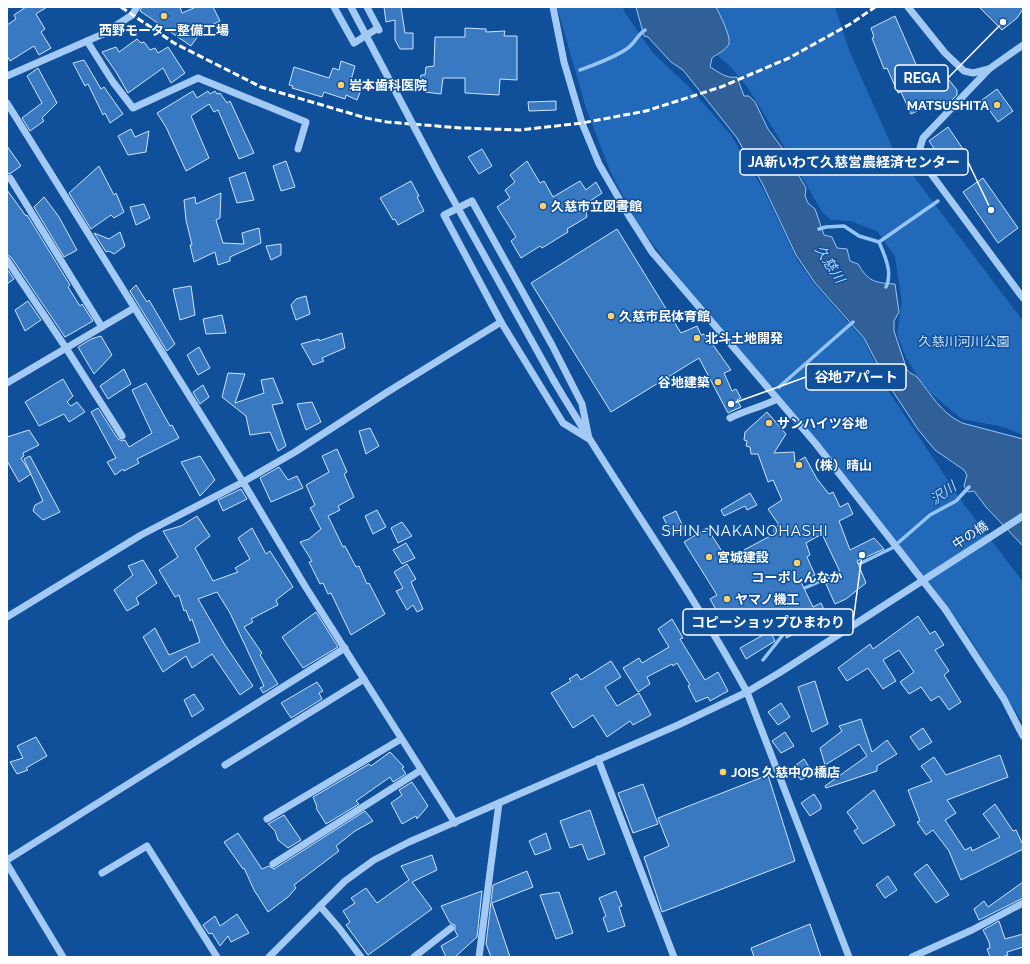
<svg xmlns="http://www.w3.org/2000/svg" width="1030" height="964" viewBox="0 0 1030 964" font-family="Raleway,'Noto Sans JP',sans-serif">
  <rect width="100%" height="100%" fill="#10509b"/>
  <g fill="#226ab9">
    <path d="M557,7H623L625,13L653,53L690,88L731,135L764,191L797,260L814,284L864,340L887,389L963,503L1023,582V723L966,632L924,575L894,541L685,286L639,226L611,173L586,108Z"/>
    <path d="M716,7H835L849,50L893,149L1023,321V435L1004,427L962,419L933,395L919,379L906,357L897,334L902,302L895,256L877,231L850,221L831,220L822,212L793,161L748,88L731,67L717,55L729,44Z"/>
  </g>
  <path fill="#315f97" stroke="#95c5f8" d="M636,7H716C720,15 731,36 729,44C726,50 717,54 712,58L710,67C719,72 726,79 737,77L744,96H749L755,102L768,129L783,149L806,188L805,196L808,203L815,209L824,235L832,237L837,248L847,249L850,261L858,264C868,281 874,283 895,284L899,312L894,321V331L907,370C910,374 914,374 917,377C932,395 940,412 962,423L1023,439V546L986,507L974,491L968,492L964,486L967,475L964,470L935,450L917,428L888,384L864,338L815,283L796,255L762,183L737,138L683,70L671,62L648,37L644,36Z"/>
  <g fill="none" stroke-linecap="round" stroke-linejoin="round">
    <g stroke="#95c5f8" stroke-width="3.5">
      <path d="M580,70C596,64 614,58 628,48C635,43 638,34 645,30"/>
      <path d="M819,229L826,227L844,226L859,236L879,242L938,201"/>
      <path d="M879,242C885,256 893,273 886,287"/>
      <path d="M779,387L853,322"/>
      <path d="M899,542L930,515L956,501L969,487"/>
      <path d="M855,566L892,548"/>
      <path d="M800,590L844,571"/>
      <path d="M763,660L782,636L785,610"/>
    </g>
  </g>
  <g fill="#3979c2" stroke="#cce4fe">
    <path d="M26,7H47L36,14L45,29L41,32L51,48L39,55L34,46L10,61L7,56V25L16,19L14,15Z"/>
    <path d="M142,7H180L182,13L196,7H213L220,21L203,29L191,46L140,11Z"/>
    <path d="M384,7H401L405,33H413V49H400L395,40V20L386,22Z"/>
    <path d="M979,7H1023V9L1017,18L1002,30Z"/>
    <path d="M895,16L925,85L944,74L957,90V95L950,102L937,109L934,103L911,114L901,92L898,93L887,68L884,69L872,38L874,37L871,28Z"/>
    <path d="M465,28L486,29V32L505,31L504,36H517V80L500,79L499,95L465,93V78H443L441,94L425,92L420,86L421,75H425L426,67L434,66L435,37H465Z"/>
    <path d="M137,39L141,43L144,42L150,50L155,48L158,53L168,47L185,73L171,83L163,68L128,93L116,72L102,52L116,47L119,52Z"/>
    <path d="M84,60L101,89L104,87L123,114L110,123L105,113L103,115L88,84L85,86L73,63Z"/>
    <path d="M341,61L355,66L351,80L363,85L357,100L346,95L345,99L324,92L322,97L292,88L293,86L289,85L294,67L329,78L333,68L339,70Z"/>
    <path d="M38,68L57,103L42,118L44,121L30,131L22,118L42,103L27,76Z"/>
    <path d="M997,89L1013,111L998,122L982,100Z"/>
    <path d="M193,91L197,98L208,91L210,94L215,91L217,94L220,93L227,103L230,101L254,153L239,159L218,110L214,112L209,104L191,116L209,158L186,171L166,127L157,113Z"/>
    <path d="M556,101V110L529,111L528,102Z"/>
    <path d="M948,127L967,155L963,158L967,165L953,175L929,141Z"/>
    <path d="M131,129L135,137L149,131L146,152L128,155L118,136Z"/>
    <path d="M7,146L21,166L11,173L7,174Z"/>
    <path d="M482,149L492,166L479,174L468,157Z"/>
    <path d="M286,161L295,187L281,191L273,166Z"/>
    <path d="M527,161L540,183L544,181L553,197L580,181L586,190L596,182L602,193L590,201L586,211L587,217L567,229L568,232L542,248L540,246L521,258L511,241L516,237L497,207L510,198L505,190L515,182L510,175Z"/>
    <path d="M99,166L114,195L116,193L124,212L114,218L111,215L91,229L69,193Z"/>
    <path d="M245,172L254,200L237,203L229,178Z"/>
    <path d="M983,178L1018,228L998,243L963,192Z"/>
    <path d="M411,181L419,196L417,197L424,211L398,225L395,219L393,220L380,198Z"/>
    <path d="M7,190L26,216L27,215L70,285L68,287L80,306L82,304L93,321L65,337L11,257L7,255Z"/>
    <path d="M221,193L220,218L216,220L223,243L244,244L242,233L259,228L261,243L230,257V261L218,265L215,252L194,262L190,245H192L186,220L184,200L195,197L196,204Z"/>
    <path d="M44,197L59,217L77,250L64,257L34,207Z"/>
    <path d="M144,204L150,218L136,225L130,207Z"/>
    <path d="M617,229L681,333L697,326L701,335L704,334L708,344L711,342L731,370L724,373L732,391L736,389L741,398L737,400L741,407L728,413L699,358L611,412L531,283Z"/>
    <path d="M120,232L125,246L114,254L109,251L106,252L94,233L109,239Z"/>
    <path d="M281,244V255L271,260L266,246Z"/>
    <path d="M7,269L14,279L7,284Z"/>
    <path d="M136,285L147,302L149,300L175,344L167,351L130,291Z"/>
    <path d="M191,286L195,315L180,320L173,289Z"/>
    <path d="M306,296L310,314L296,320L291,305L296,299Z"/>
    <path d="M28,301L41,320L25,331L15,310Z"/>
    <path d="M222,315L226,333L206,334L203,319Z"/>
    <path d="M342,333L345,348L322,358L324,361L313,365L301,344L319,339V341Z"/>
    <path d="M101,336L112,355L94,374L78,347L91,339Z"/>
    <path d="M199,347L210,368L198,375L187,355Z"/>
    <path d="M124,369L131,384L108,399L100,386Z"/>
    <path d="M228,373L245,374L235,403L264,393L261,380L273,378L283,403L272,405L286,446L278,451L270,432L250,435L246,416L222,397Z"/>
    <path d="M63,379L73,396L67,402L71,406L77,402L85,412L69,422L64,414L39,426L25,402Z"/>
    <path d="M146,383L170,426L172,425L179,438L137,459L139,463L124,471L123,469L115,475L107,462L116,458L91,412L98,408L118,439L122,441L125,440L129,447L152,433L132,390Z"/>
    <path d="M203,385L209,397L200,404L193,392Z"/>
    <path d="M312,402L321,422L306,430L297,404Z"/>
    <path d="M767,412L786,434L774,453L794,452L795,463L805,457L817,479L829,494L833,492L840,507L848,503L853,514L839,521L850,550L874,538L884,549L857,561L866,583L846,599L835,604L826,584L842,576L822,534L806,543L810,555L807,557L815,575L801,582L813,607L821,603L828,618L786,638L791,610L773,619L769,611L742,623L743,625L729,633L710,599L717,595L684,542L707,528L729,562L746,552L744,550L774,534V528L779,525L768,509L782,500L773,480L768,482L758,454H751L750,447L746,446L747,441L744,440L745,432Z"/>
    <path d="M370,428L379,446L366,454L359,431Z"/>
    <path d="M29,430L39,445L23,453L24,456L21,458L31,474L19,482L7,461V437Z"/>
    <path d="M337,449L347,472L344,474L354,497L338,506L340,510L328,516L343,547L345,546L356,567L359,566L367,584L369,583L385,614L351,635L331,593L328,594L323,583L320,584L309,562L312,561L300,542L309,539L321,529L310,508L315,505L306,485L329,472L322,456Z"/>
    <path d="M30,456L60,512L43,520L33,511L35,505L43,501L24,459Z"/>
    <path d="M200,456L215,480L200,496L181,462Z"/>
    <path d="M279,467L288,480L297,476L303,488L271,502L260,478Z"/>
    <path d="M241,489L247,499L223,511L218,500Z"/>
    <path d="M750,493L757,505L747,510L745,506L724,516L721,510Z"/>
    <path d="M377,510L386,527L373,534L365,516Z"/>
    <path d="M676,511L684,529L672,535L663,517Z"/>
    <path d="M197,516L210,536L195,548L213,581L238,572L235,568L250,559L238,538L252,528L266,554L270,551L293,587L276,600L278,605L251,619L253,622L244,627L262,653L260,655L278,684L263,693L260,688L264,686L230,613L217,592L198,599L225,645L253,686L240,695L212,654L192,668L186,656L163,672L143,637L155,628L169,655L200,642L192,619L190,621L186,610L184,611L179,595L175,597L159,570L178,557L163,531L181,526Z"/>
    <path d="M402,522L412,536L398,543L391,528Z"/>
    <path d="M406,543L415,558L402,564L393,550Z"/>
    <path d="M143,560L157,583L136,598L139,604L127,611L114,590L133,575L128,566Z"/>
    <path d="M407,564L416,579L411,582L423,609L417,612L413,605L407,610L396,591L403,588L394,572Z"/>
    <path d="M316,612L338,647L303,668L282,637Z"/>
    <path d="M918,616L930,634L935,631L944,645L935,650L949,671L944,675L961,702L949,710L939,696L931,701L921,687L909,694L900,682L914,672L899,650L883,660L896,681L883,689L868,668L847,681L838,668L870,644L873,649Z"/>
    <path d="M672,619L683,638L680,639L705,680L718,672L728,691L710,701L708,697L696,702L688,686L690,685L677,663L673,666L672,664L647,677L650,684L638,692L623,668L639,658L642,663L669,647L658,629Z"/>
    <path d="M770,631L775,641L746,659L740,648Z"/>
    <path d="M611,661L621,677L605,687L617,706L639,693L651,715L633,725L630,721L607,737L593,715L573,728L551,693L571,681L569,679L577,674L581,680Z"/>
    <path d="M815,681L828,724L812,732L798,687Z"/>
    <path d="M317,682L323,691L319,693L322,699L291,718L281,703Z"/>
    <path d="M194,694L204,709L192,717L184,700Z"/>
    <path d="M781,703L790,717L778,725L768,712Z"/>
    <path d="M861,719L872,752L887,740L897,754L877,766V771L826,788L825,786L867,756L859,744L825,765L820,748L842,731L839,726Z"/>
    <path d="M923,728L932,742L919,750L910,737Z"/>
    <path d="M785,732L794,746L781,753L772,741Z"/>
    <path d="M36,737L47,756L26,768L28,770L17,774L10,762L23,758L17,746Z"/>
    <path d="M390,752L404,767L402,768L406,774L393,782L390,777L356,801L359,804L326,824L316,808L317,807L313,797L369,764L371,766Z"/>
    <path d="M1000,755L1008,777L947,800L956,813L945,820L965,850L971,847L972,851L1000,837L983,814L995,804L1013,831L1016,830L1023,845V849L961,880L949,851L933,830L926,835L917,822L920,821L908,790L932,781L921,766L934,757L946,775Z"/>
    <path d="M804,759L813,773L801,780L792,768Z"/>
    <path d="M768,775L795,861L662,912L644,857L669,846L658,818Z"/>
    <path d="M412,782L428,806L417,819L416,816L402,824L391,803L402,795L399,790Z"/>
    <path d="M643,784L658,824L633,833L618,793Z"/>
    <path d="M874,790L895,825L863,844L854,831L858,828L847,812Z"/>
    <path d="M814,794L821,805V809L810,816L801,803Z"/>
    <path d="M590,810L605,854L588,860L582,844L570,848L560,821Z"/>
    <path d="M365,811L373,821L355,831L336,846L339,851L294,885L296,888L288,897L268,912L254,890L244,868L243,869L224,842L238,833L262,869L269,866L274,869Z"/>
    <path d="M284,815L301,840L288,848L278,840L275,831L268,824Z"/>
    <path d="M546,833L551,849L535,855L529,841Z"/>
    <path d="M432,855L437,870L412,882L432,909L368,955L346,925L350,922L343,911L355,903L351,898L366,888L377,903L409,880L401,866Z"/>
    <path d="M927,864L949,895L936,903L914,874Z"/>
    <path d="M527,871L533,887L492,903L510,957H491L486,944L493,885Z"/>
    <path d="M888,876L897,890L885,898L876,885Z"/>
    <path d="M1023,882V898L979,920L974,909L984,901L988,907Z"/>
    <path d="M482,891L477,937L455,957H446L441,946L458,936L455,931V925L450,923L441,906Z"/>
    <path d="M616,891L622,906L619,907L625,926L608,932L603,918L606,916L599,898Z"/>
    <path d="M559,892L573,933L556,939L540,895Z"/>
    <path d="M237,914L249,933L231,942L228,936L220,946L212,933L209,934L203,925L215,916L220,926Z"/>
    <path d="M999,921L1005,939L1023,934V947L1007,952L1008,955L1002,957H990L987,949L990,948L989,942L983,930Z"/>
    <path d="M810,924L821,957H754L751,948Z"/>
  </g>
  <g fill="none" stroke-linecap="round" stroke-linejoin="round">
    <g stroke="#a3caf5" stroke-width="7">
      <path d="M334,7L354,43L378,28"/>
      <path d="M367,7L379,30"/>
      <path d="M553,7L564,62L582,123L599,164L629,216L652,252L816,444L945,609L1004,699L1023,736"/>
      <path d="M908,7L945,53L964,71L973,73L989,69L1023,45"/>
      <path d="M87,41L113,82L133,108L198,78L306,122L298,149"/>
      <path d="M989,69L923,138L920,148L926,167L1023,298"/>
      <path d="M7,76L103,34L132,15L137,7"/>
      <path d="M7,103L243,482L305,586L455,823"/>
      <path d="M10,178L102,327"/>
      <path d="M472,201L552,345L582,404L589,439L563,423L501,322L444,215Z"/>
      <path d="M7,260L66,348L122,436"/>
      <path d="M554,381C616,486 689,586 747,692L779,673L1023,516"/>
      <path d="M7,383L134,308"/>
      <path d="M730,418C746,410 762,407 777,399"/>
      <path d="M7,617L141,535L243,482L295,452L389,391L501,322"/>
      <path d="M598,759L674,957"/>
      <path d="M225,765L364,679"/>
      <path d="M267,819L401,739"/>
      <path d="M7,860L345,648"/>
      <path d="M7,864L63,957"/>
      <path d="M273,864L421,770"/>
      <path d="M102,873L147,846L217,957"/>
      <path d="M320,906L339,928L361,957"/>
      <path d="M269,957L345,881L374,860L409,842L678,725L747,692L849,957"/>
      <path d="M414,957L451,928"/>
      <path d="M479,957L499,803"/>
      <path d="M912,957L972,930L1023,903"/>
    </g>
    <path stroke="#fff" stroke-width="3" stroke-dasharray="7 3" stroke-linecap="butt" d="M121,7L174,43L261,87L366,118L387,122L461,128L520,130L582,123L646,111L721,87L789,58L852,23L875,7"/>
    <path stroke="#a3caf5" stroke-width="7" d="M351,7L439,174L554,381"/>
  </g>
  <g fill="#ffd067" stroke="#10509b" stroke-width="1.5">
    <circle cx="164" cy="16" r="4"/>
    <circle cx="341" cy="85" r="4"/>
    <circle cx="997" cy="105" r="4"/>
    <circle cx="543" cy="206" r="4"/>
    <circle cx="611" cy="316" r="4"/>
    <circle cx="697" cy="338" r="4"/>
    <circle cx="718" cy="382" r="4"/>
    <circle cx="769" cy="423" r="4"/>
    <circle cx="799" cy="465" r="4"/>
    <circle cx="709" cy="557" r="4"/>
    <circle cx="797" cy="563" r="4"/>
    <circle cx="727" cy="599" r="4"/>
    <circle cx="723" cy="772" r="4"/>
  </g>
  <g text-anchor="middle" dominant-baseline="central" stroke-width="3" stroke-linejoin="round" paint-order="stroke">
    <g font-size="13" font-weight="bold" fill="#fff" stroke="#10509b" text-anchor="start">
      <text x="164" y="30" text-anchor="middle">西野モーター整備工場</text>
      <text x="349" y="85">岩本歯科医院</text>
      <text x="989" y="105" text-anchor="end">MATSUSHITA</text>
      <text x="551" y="206">久慈市立図書館</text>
      <text x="619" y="316">久慈市民体育館</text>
      <text x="705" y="338">北斗土地開発</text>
      <text x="710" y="382" text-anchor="end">谷地建築</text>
      <text x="777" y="423">サンハイツ谷地</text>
      <text x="807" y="465">（株）晴山</text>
      <text x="717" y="557">宮城建設</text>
      <text x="797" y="577" text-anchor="middle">コーポしんなか</text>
      <text x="735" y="599">ヤマノ機工</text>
      <text x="731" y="772">JOIS 久慈中の橋店</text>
    </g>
    <g font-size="13" fill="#cce4fe" stroke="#10509b">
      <text x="964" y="341">久慈川河川公園</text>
    </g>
    <g font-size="13" fill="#fff" stroke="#10509b">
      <text transform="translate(970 535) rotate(-33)">中の橋</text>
    </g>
    <g font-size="14" font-style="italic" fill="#b0d4fb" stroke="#10509b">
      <text transform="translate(830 264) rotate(57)">久慈川</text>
      <text transform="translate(943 493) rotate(-35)">沢川</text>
    </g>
    <g font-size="15" letter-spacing="1" fill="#fff" stroke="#10509b">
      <text x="745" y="531">SHIN-NAKANOHASHI</text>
    </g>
  </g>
  <path fill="none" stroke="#fff" stroke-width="1.5" d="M1003 22L948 78M991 210L968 162M731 404L806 377M862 555L853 622"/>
  <g fill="#fff" stroke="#10509b" stroke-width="1.5">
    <circle cx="1003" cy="22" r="4"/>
    <circle cx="991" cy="210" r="4"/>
    <circle cx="731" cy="404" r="4"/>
    <circle cx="862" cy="555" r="4"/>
  </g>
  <g fill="#10509b" stroke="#fff" stroke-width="1.5">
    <rect x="895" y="65" width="53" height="26" rx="4"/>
    <rect x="740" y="149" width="228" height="26" rx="4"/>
    <rect x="806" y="364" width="100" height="26" rx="4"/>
    <rect x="683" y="609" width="170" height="26" rx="4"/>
  </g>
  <g font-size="14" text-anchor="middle" font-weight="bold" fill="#fff">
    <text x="922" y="83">REGA</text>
    <text x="854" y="167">JA新いわて久慈営農経済センター</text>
    <text x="856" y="382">谷地アパート</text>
    <text x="768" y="627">コピーショップひまわり</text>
  </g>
  <rect width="1030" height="964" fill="none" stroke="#ffffff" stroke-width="16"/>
</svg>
